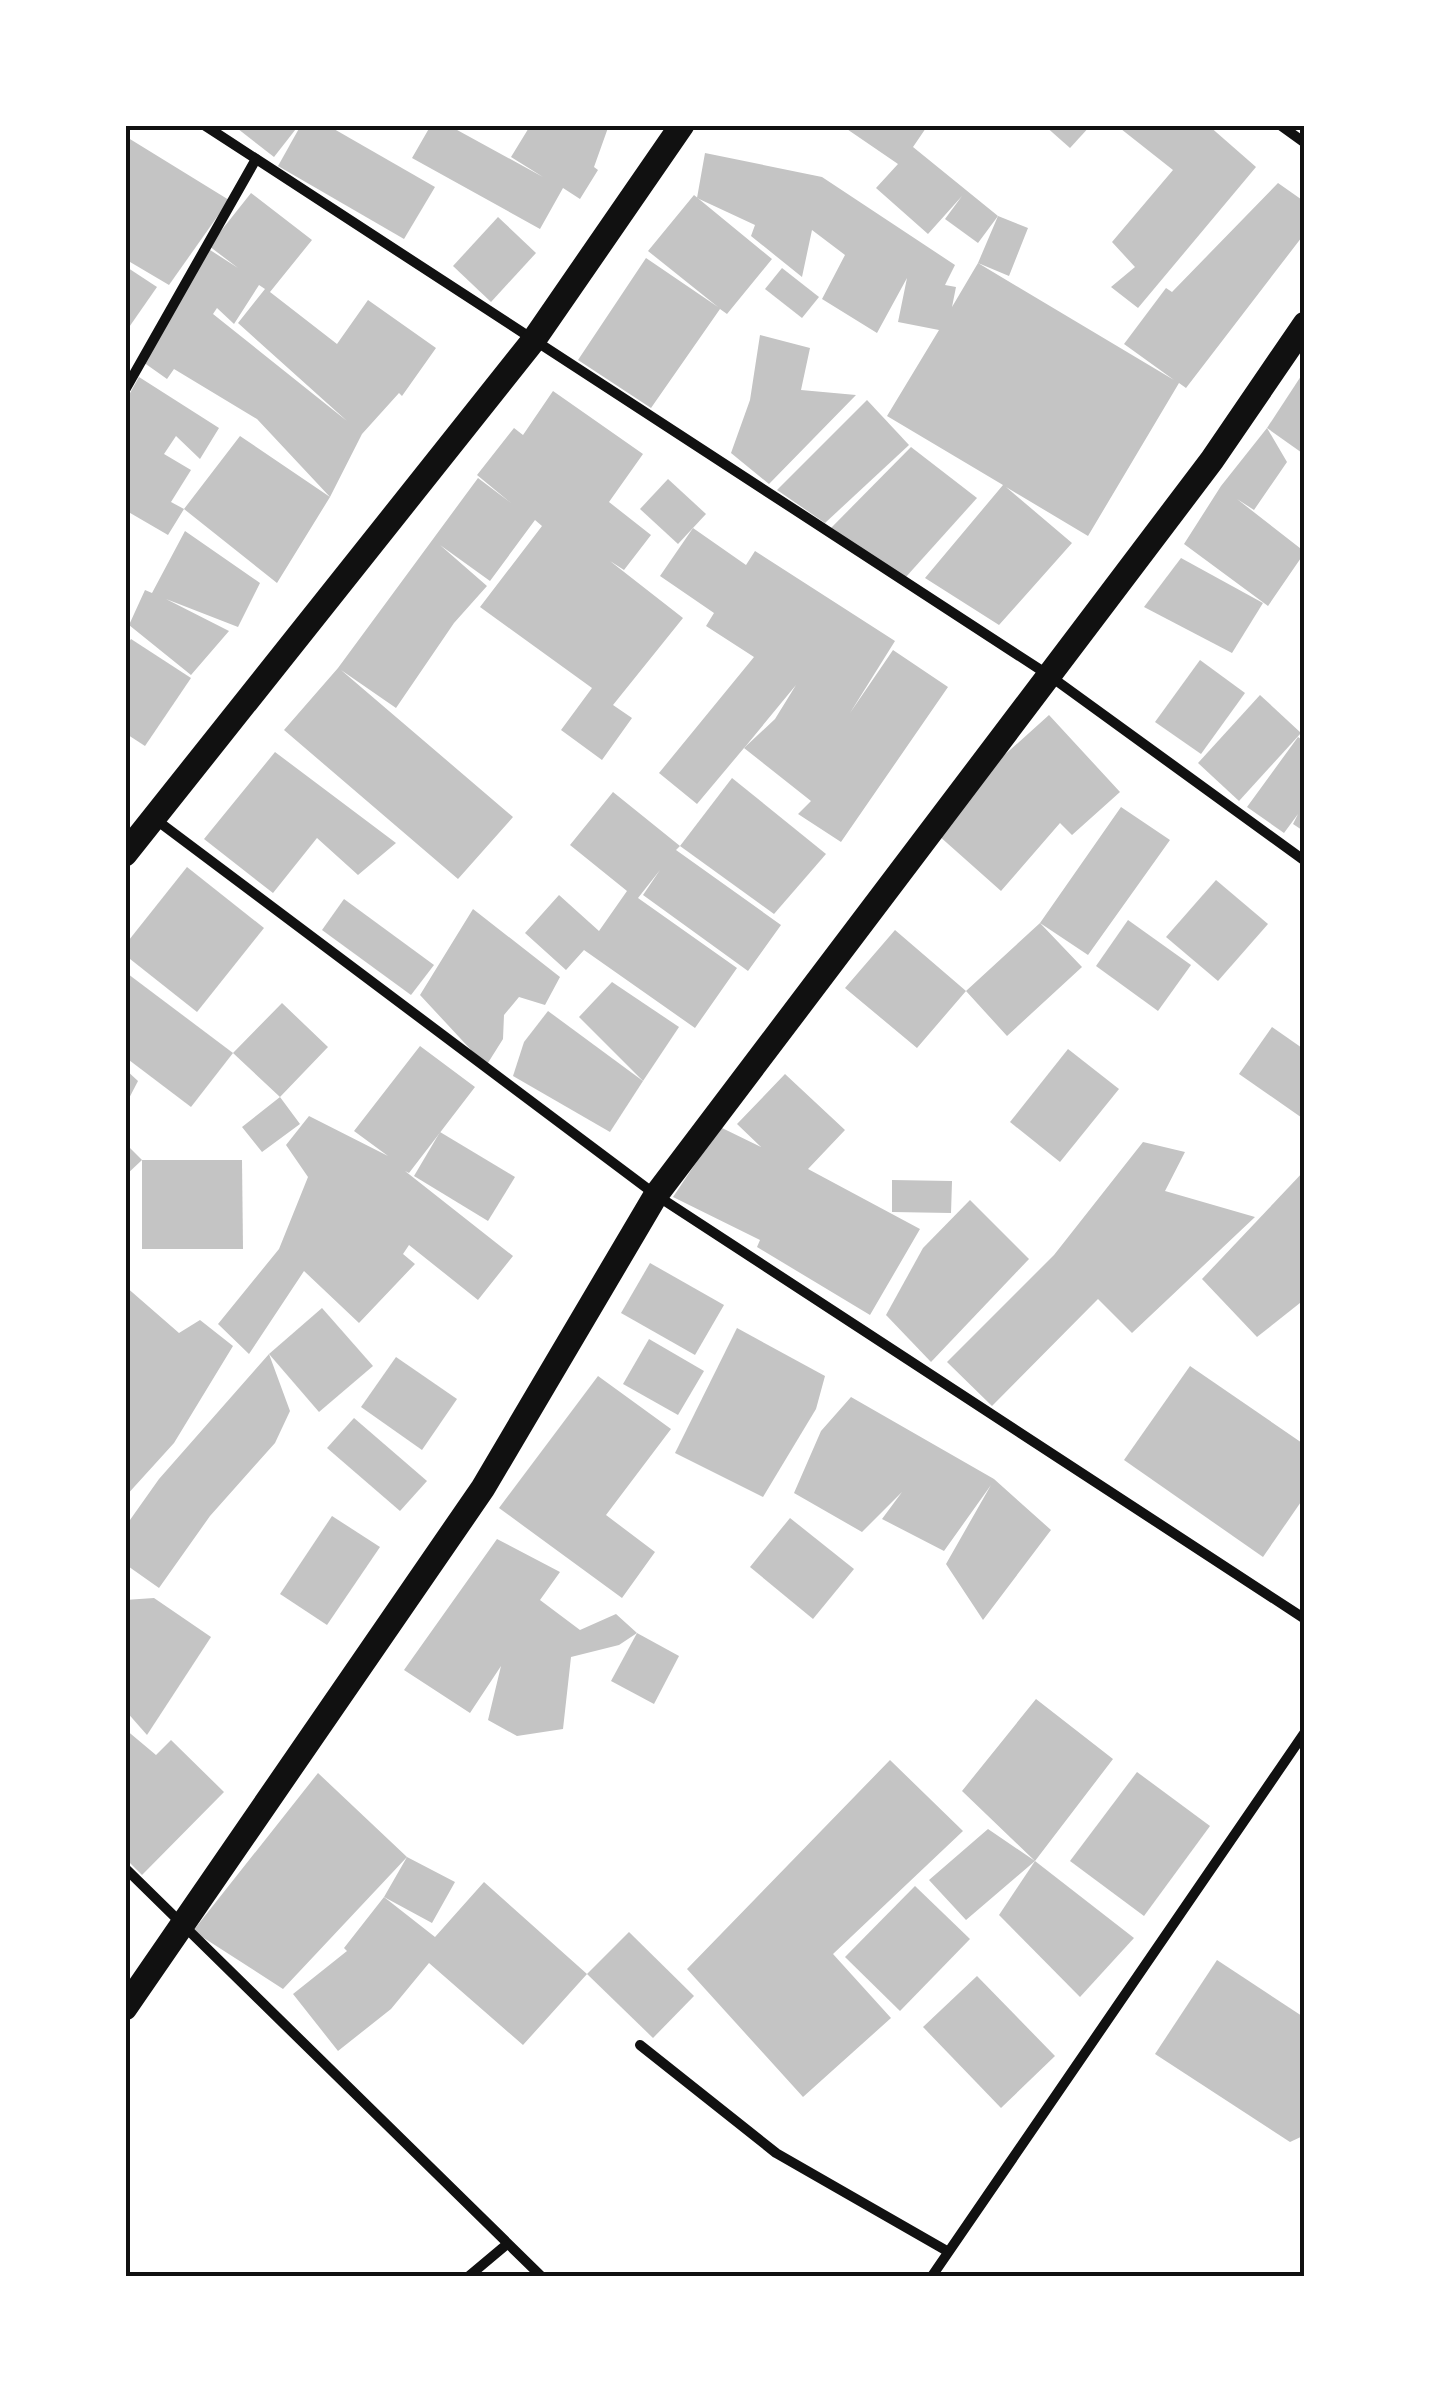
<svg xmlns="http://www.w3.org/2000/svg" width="1430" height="2401" viewBox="0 0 1430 2401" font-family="Lora,serif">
  <rect width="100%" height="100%" fill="#fff"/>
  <g fill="#c4c4c4" fill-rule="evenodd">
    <path d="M233,125H299L274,157Z"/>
    <path d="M301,125H327L435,187L404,239L278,166Z"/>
    <path d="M431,125H448L543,177L511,157L530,126L609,125L594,167L598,170L580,199L563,188L540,229L412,158Z"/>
    <path d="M841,125H928L913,147L998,216L978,243L945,219L962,196L928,234L876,188L898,164Z"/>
    <path d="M1044,125H1091L1070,148Z"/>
    <path d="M1116,125H1208L1256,167L1138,308L1111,287L1135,267L1112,242L1173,170Z"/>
    <path d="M125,136L229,200L169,285L125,259Z"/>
    <path d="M705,153L822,177L955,265L945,285L956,287L952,307L978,263L998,216L1028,228L1009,276L978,263L1174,380L1124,344L1166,288L1172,292L1278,183L1305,202V233L1186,388L1179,383L1088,536L1006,487L1072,543L999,625L925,578L1003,485L887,416L939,330L898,322L907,278L877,333L822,299L845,255L812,230L802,277L751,236L755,225L697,198Z"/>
    <path d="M251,193L312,240L270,292L337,344L368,300L436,348L402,396L399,393L362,434L330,497L277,583L184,509L240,436L330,497L257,419L174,369L167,379L143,362L207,248L238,268L209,246ZM259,285L265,289L238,323L347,421L213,314L217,308L234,324Z"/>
    <path d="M694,195L772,259L727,314L720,309L651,408L578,360L646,258L718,307L648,251Z"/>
    <path d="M498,217L536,253L491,302L453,266Z"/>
    <path d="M125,266L157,287L125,333Z"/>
    <path d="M782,268L819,297L802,318L765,289Z"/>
    <path d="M760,335L810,348L801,390L856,395L769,484L731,453L750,400Z"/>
    <path d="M1305,370V455L1267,428Z"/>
    <path d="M139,377L219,428L200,459L176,436L164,454L191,470L171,502L184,509L168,535L125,510V402Z"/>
    <path d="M553,391L643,454L609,502L651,535L624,570L610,561L683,618L613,705L632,718L602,760L561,730L592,688L480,607L542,526L535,520L490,581L440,545L487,586L454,623L396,708L341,670L513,817L458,879L284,730L338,668L478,478L511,503L477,475L514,428L523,435Z"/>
    <path d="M867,400L909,445L825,523L777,490Z"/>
    <path d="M1267,428L1287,462L1254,510L1237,499L1305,552L1268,606L1184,544L1221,486Z"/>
    <path d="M911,447L977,498L905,578L831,528Z"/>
    <path d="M668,479L706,514L678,544L640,509Z"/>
    <path d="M693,528L746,565L755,551L895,641L850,713L893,650L948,687L841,842L798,814L811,801L744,748L697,804L659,773L754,657L706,626L714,613L660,576ZM796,685L775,719L744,748L745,747Z"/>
    <path d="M185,531L260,583L238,627L166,599L229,631L191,675L129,625L145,590L152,593Z"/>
    <path d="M1181,558L1263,603L1232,653L1144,607Z"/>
    <path d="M131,639L191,678L145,746L125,733V648Z"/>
    <path d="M1200,660L1245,693L1201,754L1155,722Z"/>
    <path d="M1260,695L1301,733L1239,801L1198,763Z"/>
    <path d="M1049,715L1120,792L1072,835L1060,823L1001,891L938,835L1000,759Z"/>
    <path d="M1298,737L1305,742V832L1293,824L1298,814L1284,833L1247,807Z"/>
    <path d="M275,752L396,843L358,875L317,838L273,893L204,839Z"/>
    <path d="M732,778L826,854L774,914L680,846Z"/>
    <path d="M613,792L680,846L676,850L781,925L748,971L643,895L660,870L638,898L737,968L695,1028L584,950L566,970L525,933L559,895L599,931L627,891L570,845Z"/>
    <path d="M1121,807L1170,840L1088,955L1040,923L1082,967L1007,1036L966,991L917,1048L845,988L895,930L966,991L1040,923Z"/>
    <path d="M187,867L264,928L197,1012L125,955V945Z"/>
    <path d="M1216,880L1268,924L1218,981L1166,937Z"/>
    <path d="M344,899L434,965L411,995L322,930Z"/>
    <path d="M473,909L560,977L545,1005L519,997L504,1015L503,1039L486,1066L420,995Z"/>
    <path d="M1128,920L1191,965L1158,1011L1096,966Z"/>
    <path d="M128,974L233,1053L191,1107L125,1057Z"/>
    <path d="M612,982L679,1027L643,1081L579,1017Z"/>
    <path d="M282,1003L328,1047L280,1097L300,1124L262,1152L242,1127L280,1097L233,1053Z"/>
    <path d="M548,1011L643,1081L610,1132L513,1076L524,1042Z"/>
    <path d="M1272,1027L1305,1050V1120L1239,1074Z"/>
    <path d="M420,1046L475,1087L409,1173L405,1171L513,1256L478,1300L409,1245L403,1254L415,1264L359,1323L304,1271L249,1354L218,1324L279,1249L308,1177L286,1145L309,1116L388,1156L354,1131Z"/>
    <path d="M1068,1049L1119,1089L1060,1162L1010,1122Z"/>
    <path d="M125,1069L138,1081L125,1106Z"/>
    <path d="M785,1074L845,1130L808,1169L920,1229L870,1315L757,1247L760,1240L673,1197L720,1127L761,1147L737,1124Z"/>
    <path d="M440,1132L515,1177L488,1221L414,1176Z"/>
    <path d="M1143,1142L1185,1152L1165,1191L1255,1217L1132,1333L1098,1299L992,1406L947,1362L1054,1255Z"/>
    <path d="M125,1143L142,1160L125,1176Z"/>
    <path d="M142,1160H242L243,1249H142Z"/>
    <path d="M1305,1170V1299L1257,1337L1202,1279Z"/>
    <path d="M892,1180L952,1181L951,1213L892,1212Z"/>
    <path d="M970,1200L1029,1259L931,1362L886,1315L923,1248Z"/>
    <path d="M650,1263L724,1305L695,1355L621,1313Z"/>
    <path d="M125,1286L179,1333L200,1320L233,1346L174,1443L125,1497Z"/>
    <path d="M322,1308L373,1366L319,1412L269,1354Z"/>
    <path d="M737,1328L825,1376L816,1409L763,1497L675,1453Z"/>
    <path d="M649,1339L704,1371L678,1415L623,1384Z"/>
    <path d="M269,1354L290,1411L275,1443L210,1516L159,1588L125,1564V1527L159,1479Z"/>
    <path d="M396,1357L457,1399L422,1450L361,1407Z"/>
    <path d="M1190,1366L1305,1445V1496L1263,1557L1124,1460Z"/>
    <path d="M598,1376L671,1429L606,1515L655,1552L622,1598L499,1508Z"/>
    <path d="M851,1397L994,1479L1051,1530L983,1620L946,1564L991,1485L944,1551L882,1519L902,1492L862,1532L794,1493L821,1431Z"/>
    <path d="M354,1418L427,1481L400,1511L327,1448Z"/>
    <path d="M332,1516L380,1547L327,1625L280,1594Z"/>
    <path d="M790,1518L854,1569L813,1619L750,1567Z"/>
    <path d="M497,1539L560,1572L540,1600L580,1630L616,1614L637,1633L619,1645L571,1657L563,1729L517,1736L488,1720L501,1666L470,1713L404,1670Z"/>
    <path d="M154,1598L211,1637L147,1735L125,1710V1600Z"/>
    <path d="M637,1633L679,1656L654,1704L611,1681Z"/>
    <path d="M1036,1699L1113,1759L1035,1861L966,1920L929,1880L988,1829L1035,1861L962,1791Z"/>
    <path d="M125,1729L156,1755L171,1740L224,1792L142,1875L125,1858Z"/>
    <path d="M890,1760L963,1831L833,1954L891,2018L803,2097L687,1969Z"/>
    <path d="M1137,1772L1210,1826L1144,1916L1070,1861Z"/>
    <path d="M318,1773L407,1857L455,1882L432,1923L384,1897L407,1857L283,1989L193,1931Z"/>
    <path d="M1035,1861L1134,1938L1080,1997L999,1915Z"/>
    <path d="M484,1882L587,1974L523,2045L429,1963L391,2009L338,2051L293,1994L347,1951L344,1948L384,1897L435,1937Z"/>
    <path d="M915,1886L970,1939L900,2011L845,1957Z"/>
    <path d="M629,1932L694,1996L653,2038L587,1974Z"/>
    <path d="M1217,1960L1305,2018V2135L1290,2142L1155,2054Z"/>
    <path d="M977,1976L1055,2056L1001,2108L923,2027Z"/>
  </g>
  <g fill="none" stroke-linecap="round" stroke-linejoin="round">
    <g stroke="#111" stroke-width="10">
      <path d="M204,125L1050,676L1305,861"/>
      <path d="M1280,125L1305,143"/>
      <path d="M125,390L256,159"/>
      <path d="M155,819L656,1195L1305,1619"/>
      <path d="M125,1868L541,2276"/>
      <path d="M640,2045L776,2153L947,2251"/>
      <path d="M469,2276L506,2245"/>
      <path d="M932,2276L1305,1732"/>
    </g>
    <g stroke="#111" stroke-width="25">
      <path d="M125,854L533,341L682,125"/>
      <path d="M125,2008L483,1488L656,1195L1212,460L1305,324"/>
    </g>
  </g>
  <rect width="1430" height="2401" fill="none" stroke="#ffffff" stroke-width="255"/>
  <rect x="128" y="128" width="1174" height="2146" fill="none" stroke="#111" stroke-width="4"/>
</svg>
